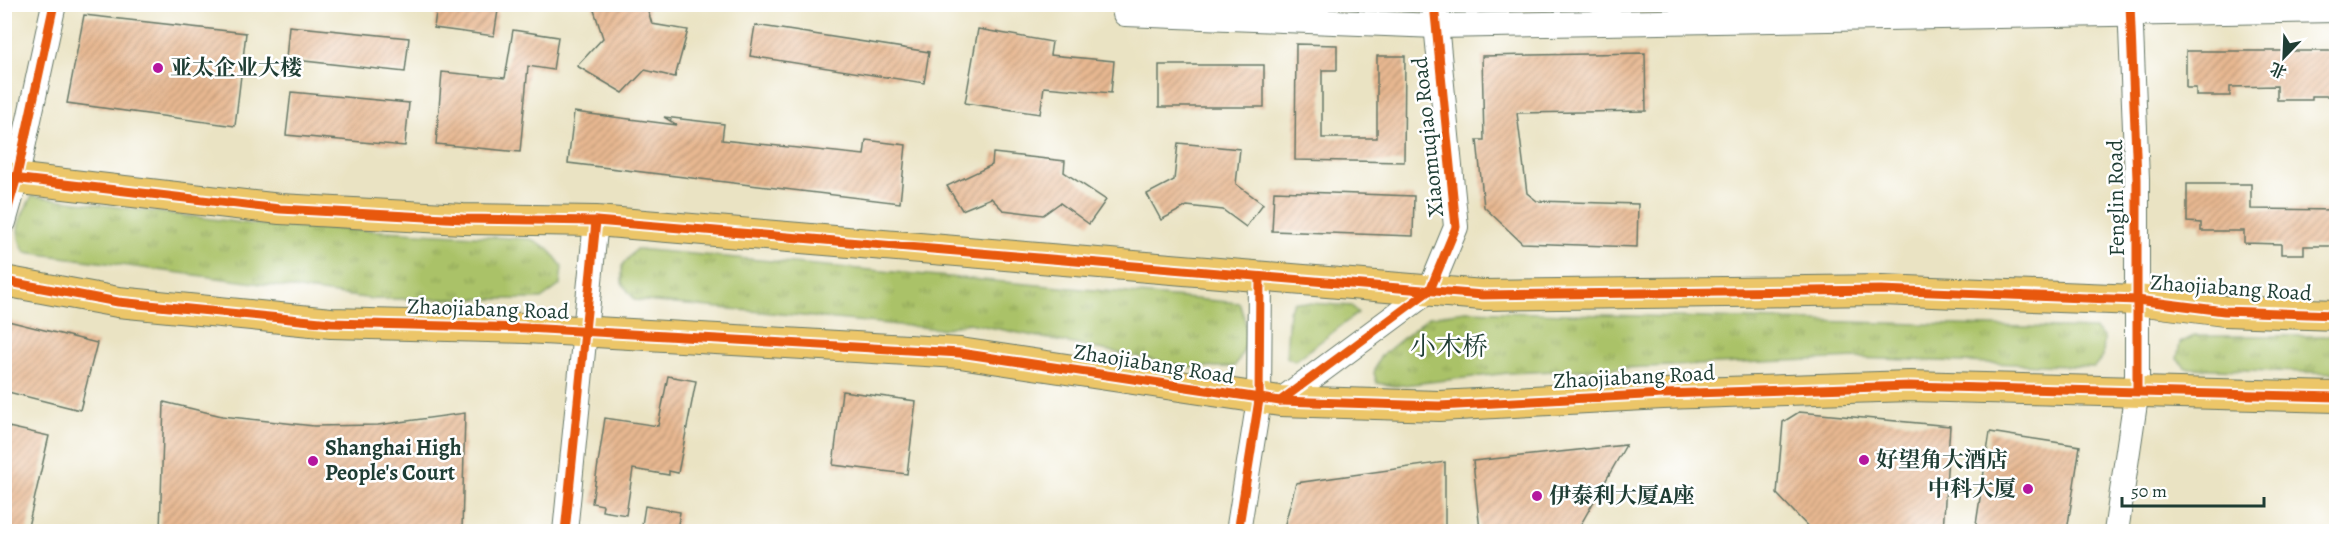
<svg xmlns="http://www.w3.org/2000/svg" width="2341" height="536" viewBox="0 0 2341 536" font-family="Alegreya,'Noto Serif SC',serif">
  <defs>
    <pattern id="grass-tufts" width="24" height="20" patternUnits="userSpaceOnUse" patternTransform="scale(1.5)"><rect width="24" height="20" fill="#aac268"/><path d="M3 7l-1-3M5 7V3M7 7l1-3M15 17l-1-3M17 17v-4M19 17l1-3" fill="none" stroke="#8a9f56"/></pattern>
    <pattern id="building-hatch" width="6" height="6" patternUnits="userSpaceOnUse" patternTransform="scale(1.5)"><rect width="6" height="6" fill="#e8b891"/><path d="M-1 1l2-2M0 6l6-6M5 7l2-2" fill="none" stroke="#bb9777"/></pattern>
  </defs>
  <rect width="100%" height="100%" fill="#fff"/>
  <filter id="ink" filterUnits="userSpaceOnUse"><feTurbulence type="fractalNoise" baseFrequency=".0167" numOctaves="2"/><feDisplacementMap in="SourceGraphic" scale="12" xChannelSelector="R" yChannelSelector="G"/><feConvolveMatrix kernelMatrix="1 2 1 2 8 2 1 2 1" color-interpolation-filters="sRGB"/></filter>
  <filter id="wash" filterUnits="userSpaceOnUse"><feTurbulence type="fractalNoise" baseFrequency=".008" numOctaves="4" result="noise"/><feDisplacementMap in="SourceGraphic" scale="24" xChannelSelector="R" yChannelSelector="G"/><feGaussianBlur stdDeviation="1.35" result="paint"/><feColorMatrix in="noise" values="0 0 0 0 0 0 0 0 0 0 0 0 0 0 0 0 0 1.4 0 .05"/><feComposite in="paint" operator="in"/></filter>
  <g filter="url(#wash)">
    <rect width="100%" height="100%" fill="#eae3c3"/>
    <g fill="url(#grass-tufts)" stroke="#64804e" stroke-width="1.5">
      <path d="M32,196L251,224L531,239L548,248L562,266L560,285L541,299H373L25,252C11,229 21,217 32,196Z"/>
      <path d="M636,249L1239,303C1249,327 1250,346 1234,367H1188L969,323L941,329L635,300L622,283V266Z"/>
      <path d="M1294,302L1352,306L1358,313L1295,361L1286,357L1289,311Z"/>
      <path d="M1465,311L2095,329L2104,338L2103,356L2094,367L1856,358L1508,373L1395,386L1377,383L1374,373L1379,358L1429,317Z"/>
      <path d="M2194,336H2336V373L2186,368L2177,359L2180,343Z"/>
    </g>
    <g id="blocks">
      <g fill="url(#building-hatch)">
        <path d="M437,4H499L494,36L434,28Z"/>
        <path d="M592,4H646L652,24L688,30L675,77L645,70L623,93L577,66L603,38Z"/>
        <path d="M84,15L246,33L235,126L67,103Z"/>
        <path d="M755,25L929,52L924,83L750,56Z"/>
        <path d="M289,26L409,38L405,72L286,59Z"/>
        <path d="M978,29L1052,42L1050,55L1114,61L1111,93L1044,87L1040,114L965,103Z"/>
        <path d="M513,30L558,37L553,70L528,66L520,152L436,144L442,72L505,78Z"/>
        <path d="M1296,44L1337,45V70H1322V138H1377V56H1405L1404,162L1295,160Z"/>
        <path d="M2186,51H2337V96H2312V100H2277V86L2230,87V96H2196V88H2186Z"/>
        <path d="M1645,53L1646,111L1517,113L1527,193L1537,201L1638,204L1637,247L1522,243L1484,207L1477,140H1484L1482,56Z"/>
        <rect x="1159" y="65" width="105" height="42"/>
        <path d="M291,92L409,103L405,146L286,135Z"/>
        <path d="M574,112L677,125L664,117L724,124L722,140L864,155L866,140L906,145L900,203L568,163Z"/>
        <path d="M1178,143L1240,149L1236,184L1263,204L1246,227L1223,210L1187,206L1161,220L1147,194L1174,180Z"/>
        <path d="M993,153L1065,161L1064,172L1106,200L1089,224L1060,203L1043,215L1003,210L991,198L962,210L947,186L992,165Z"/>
        <path d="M2187,184H2251V209L2337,210V246H2304V254H2281V244L2244,243V231H2201V223L2187,222Z"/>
        <path d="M1274,191L1414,196L1413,236L1272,231Z"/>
        <path d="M4,320L97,343L80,410L4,391Z"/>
        <path d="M668,376L696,381L678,473L669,471V475L633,469L626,515L602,511L603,505L592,503L605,418L658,426Z"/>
        <path d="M842,391L916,401L907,474L833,465Z"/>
        <path d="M164,402L222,416L314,426L378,425L465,413L462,531H160Z"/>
        <path d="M1799,412L1950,426L1943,531H1812L1777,494L1783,422Z"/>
        <path d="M4,426L49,436L27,531H4Z"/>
        <path d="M1990,432L2080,446L2067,531H1975Z"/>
        <path d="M1626,445L1577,531H1480L1473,461Z"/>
        <path d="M1445,462V531H1283L1296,483Z"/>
        <path d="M645,506L680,512L677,531H641Z"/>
      </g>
    </g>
  </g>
  <g filter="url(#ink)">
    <use href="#blocks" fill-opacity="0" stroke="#676" stroke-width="1.5"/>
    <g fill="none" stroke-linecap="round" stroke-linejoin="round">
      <defs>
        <g id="minor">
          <path d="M1125,14L1437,26L2336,10"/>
          <path d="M4,222L16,180L54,4"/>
          <path d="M1280,401L1430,290L1456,227L1434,4"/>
          <path d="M565,532L596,221"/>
          <path d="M1238,532L1259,400L1260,277"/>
          <path d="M2116,532L2137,390V179L2130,4"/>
        </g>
        <g id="major">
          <path d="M4,177L280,209L463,219L596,221L1483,295L1881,290L2137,300L2224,311L2336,315"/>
          <path d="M4,281L118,302L331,323L526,328L960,353L1280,401L1439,406L1663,394L1910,386L2336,397"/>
        </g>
      </defs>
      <use href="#minor" stroke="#676" stroke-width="26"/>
      <use href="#major" stroke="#676" stroke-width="32"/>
      <use href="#minor" stroke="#fff" stroke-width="24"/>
      <use href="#major" stroke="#ecc669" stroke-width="30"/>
      <defs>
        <g id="cycleway">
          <path d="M2130,4L2137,179V390"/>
          <path d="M4,177L280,209L463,219L596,221L1483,295L1881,290L2137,300L2224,311L2336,315"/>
          <path d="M4,222L16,180L54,4"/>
          <path d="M4,281L118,302L331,323L526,328L960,353L1280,401L1439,406L1663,394L1910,386L2336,397"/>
          <path d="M1280,401L1430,290L1456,227L1434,4"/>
          <path d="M565,532L596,221"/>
          <path d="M1238,532L1259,400L1260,277"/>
        </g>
      </defs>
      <use href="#cycleway" stroke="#fff" stroke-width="13"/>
      <use href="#cycleway" stroke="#e8590c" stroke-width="9"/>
    </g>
  </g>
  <g fill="#b5179e" stroke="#fff" stroke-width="2">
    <circle cx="158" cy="68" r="6"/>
    <circle cx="1864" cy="460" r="6"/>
    <circle cx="313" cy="461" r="6"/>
    <circle cx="2028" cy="489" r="6"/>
    <circle cx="1537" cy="496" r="6"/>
  </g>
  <g text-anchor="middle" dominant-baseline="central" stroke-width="5" stroke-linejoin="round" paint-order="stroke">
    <g font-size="22" font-weight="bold" fill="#1f3d34" stroke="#fff" text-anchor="start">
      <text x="170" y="68">亚太企业大楼</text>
      <text x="325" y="448">Shanghai High<tspan x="325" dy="25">People's Court</tspan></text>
      <text x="1876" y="460">好望角大酒店</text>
      <text x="2016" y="489" text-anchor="end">中科大厦</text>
      <text x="1549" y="496">伊泰利大厦A座</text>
    </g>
    <g font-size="22" fill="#1f3d34" stroke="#fff">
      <text transform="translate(1428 137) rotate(-96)">Xiaomuqiao Road</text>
      <text transform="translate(2116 198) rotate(-91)">Fenglin Road</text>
      <text transform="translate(2231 288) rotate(4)">Zhaojiabang Road</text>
      <text transform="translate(488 309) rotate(2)">Zhaojiabang Road</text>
      <text transform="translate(1154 364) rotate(9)">Zhaojiabang Road</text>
      <text transform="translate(1634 377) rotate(-3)">Zhaojiabang Road</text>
    </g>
    <g font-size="26" fill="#1f3d34" stroke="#fff">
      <text x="1449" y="346">小木桥</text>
    </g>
  </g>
  <rect width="2341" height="536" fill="none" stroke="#fff" stroke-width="24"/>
  <g transform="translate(2284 57) rotate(203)" stroke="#ffffff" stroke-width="4.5" paint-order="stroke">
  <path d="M0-4.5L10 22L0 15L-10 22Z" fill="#1f3d34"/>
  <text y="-9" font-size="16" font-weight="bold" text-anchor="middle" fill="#1f3d34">北</text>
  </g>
  <path d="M2122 497v9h142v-9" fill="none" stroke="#1f3d34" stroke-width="3"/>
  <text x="2131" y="497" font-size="18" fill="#1f3d34" stroke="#ffffff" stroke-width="4.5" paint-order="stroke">50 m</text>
</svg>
